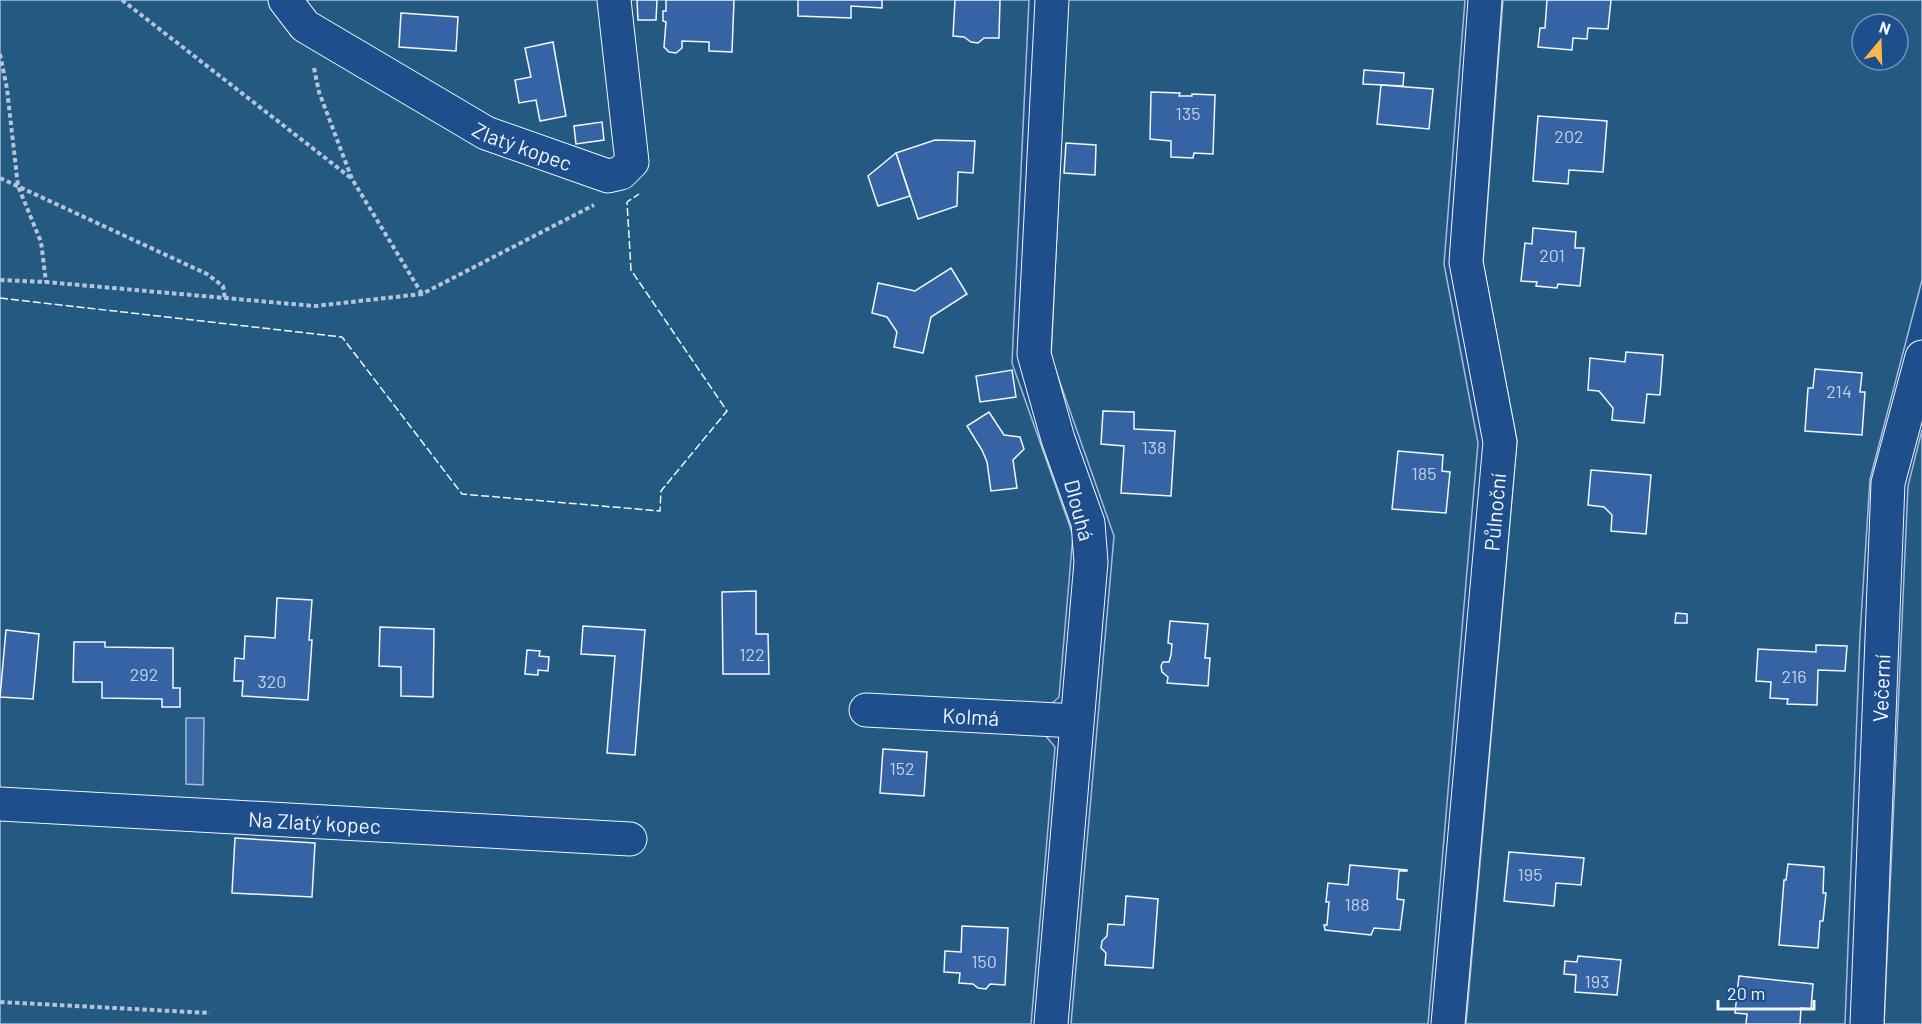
<svg xmlns="http://www.w3.org/2000/svg" width="1922" height="1024" viewBox="0 0 1922 1024" font-family="Barlow,sans-serif">
  <rect width="100%" height="100%" fill="#1f4e8c"/>
  <g fill="#245a82" stroke="#a8bbd7" stroke-width="1.5" fill-rule="evenodd">
    <path d="M0,0H1029L1012,363L1073,535L1059,697L1048,707L926,729L1045,735L1055,747L1031,1024H0Z"/>
    <path d="M1068,0H1465L1444,264L1478,443L1428,1024H1071L1114,536L1051,357Z"/>
    <path d="M1503,0H1922V280L1870,479L1860,635L1845,1024H1466L1517,441L1483,263ZM1862,24H1898V60H1862Z"/>
    <path d="M1922,430V1024H1884L1908,486Z"/>
  </g>
  <path fill="#3b69a3" stroke="#a8bbd7" stroke-width="1.5" d="M186,718H204L203,785L186,784Z"/>
  <g fill="#3563a3" stroke="#f2f6ff" stroke-width="1.5">
    <path d="M637,0H657L656,20H638Z"/>
    <path d="M666,0H734L732,52L709,51V42L682,41V48L676,53L669,52L664,47L666,22L663,21V11H666Z"/>
    <path d="M798,0H882V8L851,6V18L798,16Z"/>
    <path d="M955,0H1000L999,38H984L978,43L971,42L964,37L953,36Z"/>
    <path d="M1547,0H1611L1608,29L1588,28L1587,39L1573,38L1572,50L1538,47L1540,28H1545Z"/>
    <path d="M401,13L458,17L456,51L399,47Z"/>
    <path d="M553,42L566,116L540,121L536,100L519,103L515,80L531,77L525,48Z"/>
    <path d="M1364,70L1404,73L1403,86L1363,84Z"/>
    <path d="M1381,85L1433,89L1429,129L1377,124Z"/>
    <path d="M1151,92L1180,93L1179,96H1192V94L1215,95L1213,154L1194,153L1193,158L1171,157V141L1150,139Z"/>
    <path d="M1538,116L1607,121L1603,172L1569,170L1568,184L1533,181Z"/>
    <path d="M602,122L604,140L576,144L574,126Z"/>
    <path d="M935,140L975,141L973,173L958,172L957,206L918,219L896,153Z"/>
    <path d="M1066,143L1096,145L1095,175L1064,173Z"/>
    <path d="M896,153L910,196L878,206L868,176Z"/>
    <path d="M1533,228L1576,232L1575,248H1584L1580,286L1558,284L1557,288L1536,286L1537,282L1521,281L1525,243L1532,244Z"/>
    <path d="M951,268L967,294L931,317L923,353L894,347L897,332L887,317L872,313L878,283L915,291Z"/>
    <path d="M1626,352L1663,355L1660,395L1647,394L1644,423L1612,420L1613,408L1599,391L1588,390L1590,358L1625,362Z"/>
    <path d="M1815,369L1862,373L1860,392H1865L1862,435L1805,431L1808,388H1813Z"/>
    <path d="M1012,370L1016,397L980,402L976,376Z"/>
    <path d="M1103,411L1134,412V429L1175,431L1171,496L1121,493L1124,446L1101,444Z"/>
    <path d="M989,412L1004,435L1020,437L1024,449L1013,460L1017,488L991,491L987,462L982,450L967,426Z"/>
    <path d="M1398,451L1443,455L1442,471L1450,472L1446,513L1392,509Z"/>
    <path d="M1591,470L1651,475L1646,534L1611,531L1612,515L1604,507L1588,505Z"/>
    <path d="M756,591V634H768L769,674H723L722,592Z"/>
    <path d="M277,598L312,600L309,640H312L308,700L242,696L243,681H234L235,658L244,659L245,636L275,638Z"/>
    <path d="M1676,613L1687,614V623H1675Z"/>
    <path d="M1170,621L1208,624L1205,658H1210L1208,686L1167,683L1168,677L1162,672L1161,666L1163,662H1169L1171,655L1172,644L1168,643Z"/>
    <path d="M583,626L645,630L635,755L607,753L615,656L581,654Z"/>
    <path d="M380,627L434,629L433,697L401,696V667L379,666Z"/>
    <path d="M6,630L39,634L33,699L0,697Z"/>
    <path d="M74,642H105V647L173,648V688H180V707H162V699L102,698V682H73Z"/>
    <path d="M1816,645L1847,646L1845,671L1818,670L1817,705L1787,704L1788,699L1770,698L1771,682L1756,681L1758,649L1816,652Z"/>
    <path d="M527,650L540,651L539,656L549,657L548,671L538,670V675L525,674Z"/>
    <path d="M883,749L927,752L924,796L880,793Z"/>
    <path d="M235,838L315,843L312,897L232,893Z"/>
    <path d="M1509,852L1584,858L1581,885L1556,883L1554,906L1504,901Z"/>
    <path d="M1788,864L1824,867L1823,893H1826L1823,921H1820L1818,948L1779,945L1784,880H1786Z"/>
    <path d="M1350,865L1407,870V871H1399L1397,899L1404,900L1400,930L1374,928L1371,935L1325,930L1324,925H1327L1329,902H1326L1328,883L1348,885Z"/>
    <path d="M1126,896L1158,899L1153,968L1105,965L1106,953L1101,948L1102,941L1107,936L1108,924L1124,925Z"/>
    <path d="M962,926L1008,928L1005,985L990,984L986,989L978,988L973,984L959,983L960,973L944,972L945,951L961,952Z"/>
    <path d="M1578,956L1621,960L1617,995L1575,992L1576,975L1564,974L1565,961L1577,962Z"/>
    <path d="M1739,976L1813,984L1811,1009L1801,1008L1800,1024H1746L1747,1014L1735,1013Z"/>
  </g>
  <g fill="none" stroke-linecap="round" stroke-linejoin="round">
    <defs>
      <g id="minor">
        <path id="s1" d="M285,0L305,26L486,133L608,176L621,173L632,162L614,0"/>
        <path id="s2" d="M866,710L1076,721"/>
        <path id="s3" d="M0,804L630,839"/>
        <path d="M1051,1024L1091,562L1088,523L1058,439L1034,354L1052,0"/>
        <path id="s4" d="M1448,1024L1500,442L1466,262L1485,0"/>
        <path id="s5" d="M1867,1024L1888,483L1922,357"/>
      </g>
    </defs>
    <use href="#minor" stroke="#f2f6ff" stroke-width="35"/>
    <g stroke="#b3c4dc" stroke-width="4" stroke-dasharray="4.5 3" stroke-linecap="butt">
      <path d="M122,0L351,178"/>
      <path d="M0,54L7,89L18,186L41,242L46,282"/>
      <path d="M314,68L319,92L352,179L422,294"/>
      <path d="M0,178L207,274L223,286L225,299"/>
      <path d="M0,280L46,282L315,306L422,294L594,205"/>
      <path d="M0,1002L210,1013"/>
    </g>
    <use href="#minor" stroke="#1f4e8c" stroke-width="33"/>
    <path stroke="#f2f6ff" stroke-width="1.5" stroke-dasharray="8 3" stroke-linecap="butt" d="M0,298L342,337L462,494L660,511L661,491L727,411L631,270L627,202L639,194"/>
  </g>
  <g text-anchor="middle" dominant-baseline="central" stroke-width="4.5" stroke-linejoin="round" paint-order="stroke">
    <g font-size="18" fill="#c3d1e8">
      <text x="1188" y="113">135</text>
      <text x="1569" y="136">202</text>
      <text x="1552" y="255">201</text>
      <text x="1839" y="391">214</text>
      <text x="1154" y="447">138</text>
      <text x="1424" y="473">185</text>
      <text x="752" y="654">122</text>
      <text x="144" y="674">292</text>
      <text x="1794" y="676">216</text>
      <text x="272" y="681">320</text>
      <text x="902" y="768">152</text>
      <text x="1530" y="874">195</text>
      <text x="1357" y="904">188</text>
      <text x="984" y="961">150</text>
      <text x="1597" y="981">193</text>
    </g>
    <g font-size="21" fill="#f2f6ff" stroke="#1f4e8c">
      <text stroke="none"><textPath href="#s1" startOffset="282">Zlatý kopec</textPath></text>
      <text transform="translate(1080 510) rotate(75)">Dlouhá</text>
      <text stroke="none"><textPath href="#s4" startOffset="514">Půlnoční</textPath></text>
      <text stroke="none"><textPath href="#s5" startOffset="336">Večerní</textPath></text>
      <text stroke="none"><textPath href="#s2" startOffset="105">Kolmá</textPath></text>
      <text stroke="none"><textPath href="#s3" startOffset="315">Na Zlatý kopec</textPath></text>
    </g>
  </g>
  <g transform="translate(1880 42) rotate(19)"><circle r="28" fill="#1f4e8c" stroke="#7391ba" stroke-width="1.5"/>
  <path d="M0-4.5L10 22L0 15L-10 22Z" fill="#ffb74d"/>
  <text y="-9" font-size="16" font-weight="bold" text-anchor="middle" fill="#f2f6ff">N</text>
  </g>
  <path d="M1718 1000v9h96v-9" fill="none" stroke="#f2f6ff" stroke-width="3"/>
  <text x="1727" y="1000" font-size="18" fill="#f2f6ff" stroke="#1f4e8c" stroke-width="4.5" paint-order="stroke">20 m</text>
</svg>
